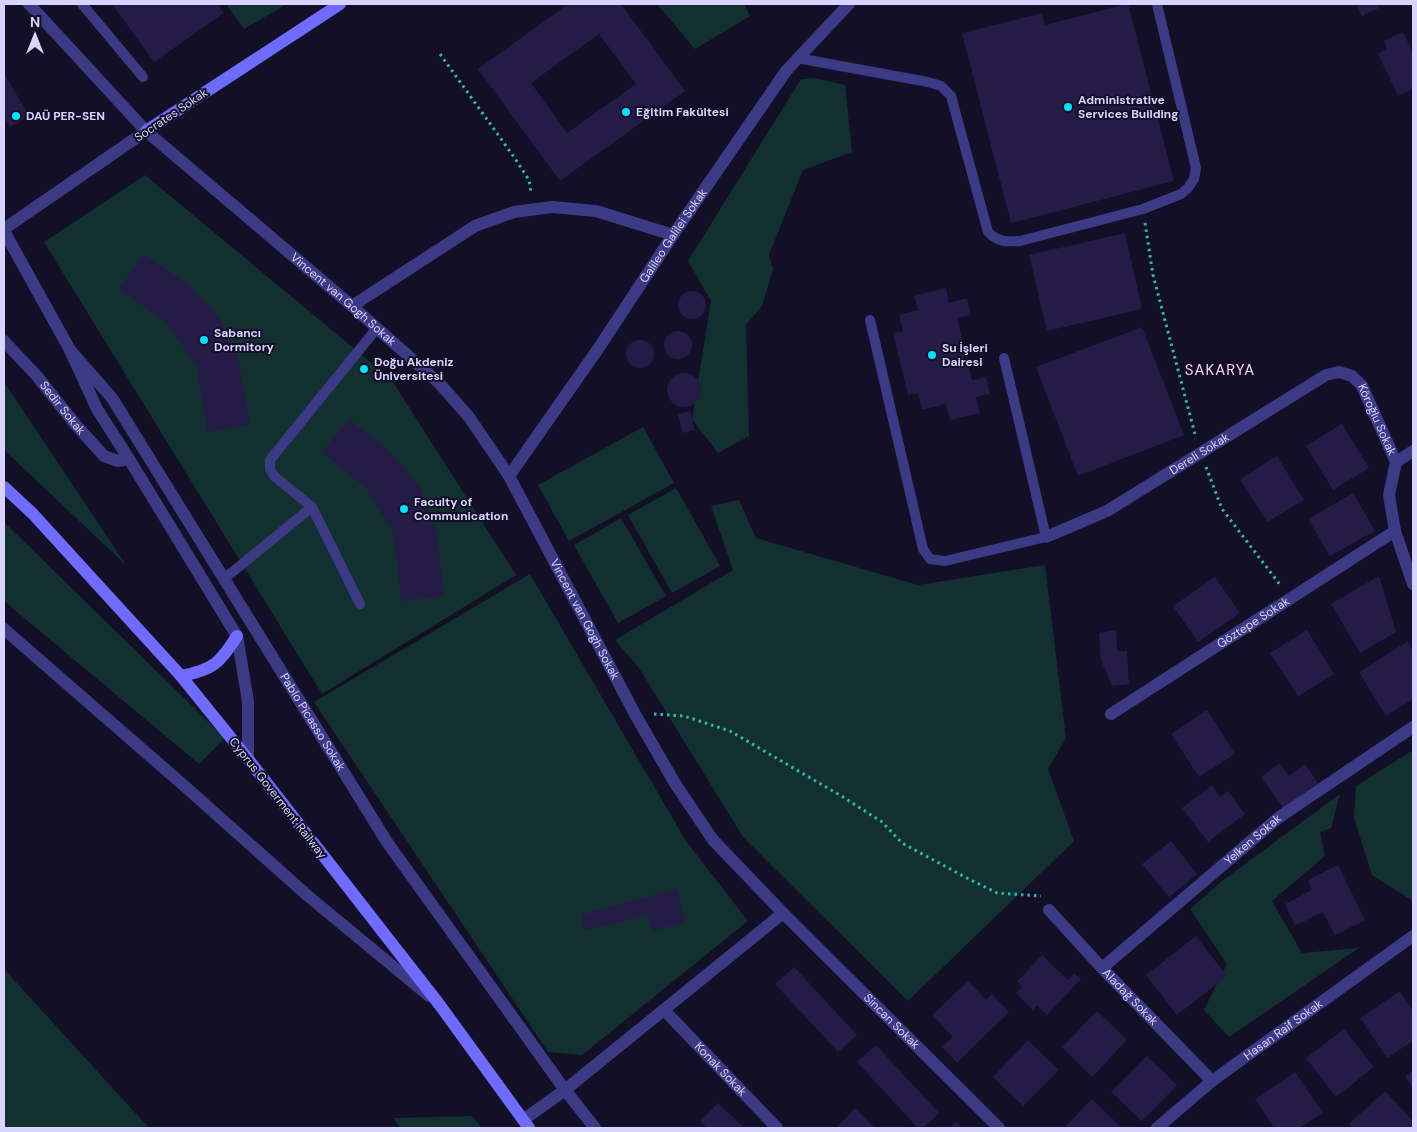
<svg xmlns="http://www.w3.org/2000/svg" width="1417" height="1132" viewBox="0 0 1417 1132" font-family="'DM Sans',sans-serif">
  <rect width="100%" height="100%" fill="#130f26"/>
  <g fill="#12302f">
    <path d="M226,4H287L244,29Z"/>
    <path d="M657,4H744L750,16L695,49Z"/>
    <path d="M814,78L845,85L852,152L803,170L769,255L773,269L762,306L746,325L749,436L718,453L692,419L711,301L688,261L801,79Z"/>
    <path d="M145,175L391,379L516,575L322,694L44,242Z"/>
    <path d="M4,382L126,565L4,450Z"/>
    <path d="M643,427L674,483L569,541L538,485Z"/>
    <path d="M676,488L720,566L672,593L628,515Z"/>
    <path d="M739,500L756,538L918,585L1045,565L1066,738L1048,769L1074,841L908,1001L743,837L639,668L615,640L733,570L711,506Z"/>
    <path d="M621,518L666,596L618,623L574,545Z"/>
    <path d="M4,522L225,738L199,764L4,601Z"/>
    <path d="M530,574L686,841L748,921L582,1055L548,1052L314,702Z"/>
    <path d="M1413,750V901L1372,875L1354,818L1356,786Z"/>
    <path d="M1340,794L1331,828L1320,832L1325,856L1272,901L1302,953L1359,948L1229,1037L1204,1010L1227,964L1190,909L1222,881Z"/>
    <path d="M4,969L149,1128H4Z"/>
    <path d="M472,1116L482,1128H400L394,1118Z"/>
  </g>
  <g fill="#241b47" fill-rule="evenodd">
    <path d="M112,4H218L224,13L154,62Z"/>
    <path d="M568,4H621L685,91L560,181L478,69ZM599,34L636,84L567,133L531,83Z"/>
    <path d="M1127,4H1128L1174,181L1011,223L962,33L1042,13L1045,25Z"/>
    <path d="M1356,4H1377L1379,8L1362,16Z"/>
    <path d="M1403,32L1413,53V89L1398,96L1378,54L1387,49L1384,41Z"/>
    <path d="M4,73L29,116L10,127L4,117Z"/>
    <path d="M1125,233L1142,309L1047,331L1029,255Z"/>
    <path d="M144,254L186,283L219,317L238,358L250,425L208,432L196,365L166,322L119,289Z"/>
    <path d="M946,288L949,303L967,298L971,315L957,318L972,380L986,377L990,394L976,397L980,413L950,420L946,404L922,410L918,393L908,395L893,333L903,331L899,315L918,310L914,296Z"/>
    <circle cx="692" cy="305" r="14"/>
    <path d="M1142,327L1184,435L1078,476L1036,367Z"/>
    <circle cx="678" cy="345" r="14"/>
    <circle cx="640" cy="354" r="14"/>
    <circle cx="684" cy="390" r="17"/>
    <path d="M690,411L695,430L683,433L678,414Z"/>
    <path d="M349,419L389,451L420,487L436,529L444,596L401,601L394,534L366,488L322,452Z"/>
    <path d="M1342,424L1369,468L1333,490L1306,446Z"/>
    <path d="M1277,456L1304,500L1267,522L1240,479Z"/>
    <path d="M1353,493L1375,531L1330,556L1308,519Z"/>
    <path d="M1379,576L1396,632L1360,653L1331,604Z"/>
    <path d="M1215,577L1240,613L1198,642L1173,606Z"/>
    <path d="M1116,630L1117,651H1127L1129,684L1112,686L1101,660L1099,633Z"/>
    <path d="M1307,630L1334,674L1298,696L1270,653Z"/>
    <path d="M1408,641L1413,652V699L1386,716L1359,672Z"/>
    <path d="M1207,710L1235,754L1199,777L1171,734Z"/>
    <path d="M1280,763L1289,776L1305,764L1318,783L1283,808L1261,777Z"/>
    <path d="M1212,785L1220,797L1228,791L1245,814L1208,842L1182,808Z"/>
    <path d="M1171,841L1197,874L1169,897L1142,864Z"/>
    <path d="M1338,865L1365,920L1335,935L1323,912L1295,926L1285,904L1312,890L1308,880Z"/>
    <path d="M676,889L685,922L652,931L647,914L585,931L581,915Z"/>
    <path d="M1196,936L1227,976L1177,1015L1146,975Z"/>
    <path d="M1042,955L1068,980L1074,973L1081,979L1047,1015L1037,1005L1033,1010L1016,993L1022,986L1017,982Z"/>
    <path d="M794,967L857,1035L838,1052L775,984Z"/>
    <path d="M968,981L986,1000L992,994L1009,1012L957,1063L942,1047L953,1037L932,1015Z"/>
    <path d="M1400,991L1413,1011V1041L1387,1058L1360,1018Z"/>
    <path d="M1097,1011L1127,1040L1092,1077L1062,1047Z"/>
    <path d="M1344,1029L1374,1067L1336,1097L1306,1058Z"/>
    <path d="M1028,1040L1059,1070L1023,1106L993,1077Z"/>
    <path d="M876,1045L939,1113L923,1128H918L857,1062Z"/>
    <path d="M1147,1056L1177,1085L1142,1121L1111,1092Z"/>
    <path d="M1413,1070V1088L1405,1076Z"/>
    <path d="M1295,1072L1323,1113L1299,1128H1274L1255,1099Z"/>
    <path d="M1385,1091L1413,1121V1128H1353L1349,1124Z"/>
    <path d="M1092,1099L1122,1128H1064Z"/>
    <path d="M718,1103L735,1119L744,1128H707L700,1121Z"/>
    <path d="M855,1108L872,1125L876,1128H839L837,1127Z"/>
    <path d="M956,1122L962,1128H949Z"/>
  </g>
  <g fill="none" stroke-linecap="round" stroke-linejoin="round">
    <g stroke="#2fb8b0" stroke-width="3" stroke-dasharray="2.5 4" stroke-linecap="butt">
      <path d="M440,54L514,157L529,180L531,193"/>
      <path d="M1145,223L1153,275L1196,438"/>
      <path d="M1206,467L1222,509L1281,586"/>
      <path d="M654,714L684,716L730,731L843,797L882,822L902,843L963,876L997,893L1041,896"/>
    </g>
    <g stroke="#3d3a85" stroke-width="10">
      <path d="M82,4L143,77"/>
      <path d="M797,58L928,82L941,86L951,96L988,232C998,242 1006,242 1020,241L1143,209L1181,194L1188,188L1194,179L1196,168L1157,4"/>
      <path d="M870,320L923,549L930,559L945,561L1046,537L1004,358"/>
      <path d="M225,578L312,507"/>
      <path d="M360,604L312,507L274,476L270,469V460L377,328"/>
    </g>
    <g stroke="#3d3a85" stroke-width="12">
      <path id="s1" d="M29,4L146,131L352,306L439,383L469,417L509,476L636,716L676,785L713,840L783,913L999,1128"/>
      <path d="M4,229L146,131"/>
      <path d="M4,231L70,350L97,409L129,459L237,636L248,701V759"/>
      <path d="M352,306L475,226L514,212L552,207L596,211L673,235"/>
      <path id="s2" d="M4,341L36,375L76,425L104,456L118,461L129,459"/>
      <path id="s3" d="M70,350L112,398L387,842L565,1090L595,1128"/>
      <path d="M1396,462L1413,451"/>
      <path id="s4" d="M509,476L598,349L673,235L786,71L849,4"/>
      <path id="s5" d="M1046,537L1107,511L1326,375L1339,372L1352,376L1362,386L1396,462L1389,495L1395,531L1413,584"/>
      <path d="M4,629L189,790L308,896L429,996"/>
      <path id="s6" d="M1111,714L1395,531"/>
      <path id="s7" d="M1049,910L1102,968L1212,1081"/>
      <path id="s8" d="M1102,968L1278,818L1413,727"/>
      <path id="s9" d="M664,1010L777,1128"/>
      <path d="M523,1120L565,1090L783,913"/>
      <path id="s10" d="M1157,1128L1212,1081L1413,936"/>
    </g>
    <g stroke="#6f6bff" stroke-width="12">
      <path d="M146,131L340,4"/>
      <path d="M4,487L33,514L181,676L248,759L439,1004L529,1128"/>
      <path d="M181,676C213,670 220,663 237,636"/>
    </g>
  </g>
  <g fill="#00e5ff" stroke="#130f26" stroke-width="2">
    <circle cx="1068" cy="107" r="5"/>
    <circle cx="626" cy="112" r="5"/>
    <circle cx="16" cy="116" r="5"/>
    <circle cx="204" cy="340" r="5"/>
    <circle cx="932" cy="355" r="5"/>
    <circle cx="364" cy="369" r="5"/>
    <circle cx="404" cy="509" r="5"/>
  </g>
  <g text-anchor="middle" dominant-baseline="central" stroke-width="4" stroke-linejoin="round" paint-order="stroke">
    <g font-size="12" font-weight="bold" fill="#d9d4ff" stroke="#130f26" text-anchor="start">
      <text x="1078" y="100">Administrative<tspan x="1078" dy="14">Services Building</tspan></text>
      <text x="636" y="112">Eğitim Fakültesi</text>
      <text x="26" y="116">DAÜ PER-SEN</text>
      <text x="214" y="333">Sabancı<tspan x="214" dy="14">Dormitory</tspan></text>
      <text x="942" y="348">Su İşleri<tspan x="942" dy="14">Dairesi</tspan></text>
      <text x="374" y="362">Doğu Akdeniz<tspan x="374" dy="14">Üniversitesi</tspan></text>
      <text x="414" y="502">Faculty of<tspan x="414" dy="14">Communication</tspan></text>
    </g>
    <g font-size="12" fill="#d9d4ff" stroke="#130f26">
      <text transform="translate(171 115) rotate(-34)">Socrates Sokak</text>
      <text stroke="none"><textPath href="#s4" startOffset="291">Galileo Galilei Sokak</textPath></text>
      <text stroke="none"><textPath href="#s1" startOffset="432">Vincent van Gogh Sokak</textPath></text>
      <text stroke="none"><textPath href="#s2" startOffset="89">Sedir Sokak</textPath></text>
      <text stroke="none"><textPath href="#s5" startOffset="402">Köroğlu Sokak</textPath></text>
      <text stroke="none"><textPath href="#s5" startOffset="175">Dereli Sokak</textPath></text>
      <text stroke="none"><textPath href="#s1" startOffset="838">Vincent van Gogh Sokak</textPath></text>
      <text stroke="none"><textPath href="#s6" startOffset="169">Göztepe Sokak</textPath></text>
      <text stroke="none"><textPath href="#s3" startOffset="445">Pablo Picasso Sokak</textPath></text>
      <text transform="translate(278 798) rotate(52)">Cyprus Goverment Railway</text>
      <text stroke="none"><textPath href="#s8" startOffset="198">Yelken Sokak</textPath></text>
      <text stroke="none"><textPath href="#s7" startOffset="119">Aladağ Sokak</textPath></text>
      <text stroke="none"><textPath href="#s1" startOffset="1348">Sincan Sokak</textPath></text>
      <text stroke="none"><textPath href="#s10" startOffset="160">Hasan Raif Sokak</textPath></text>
      <text stroke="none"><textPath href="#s9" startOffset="82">Konak Sokak</textPath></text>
    </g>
    <g font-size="15" letter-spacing="1" fill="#ffd6f0" stroke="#130f26">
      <text x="1220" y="370">SAKARYA</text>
    </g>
  </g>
  <rect width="1417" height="1132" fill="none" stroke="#d9d4ff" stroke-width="10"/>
  <g transform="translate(35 35)" stroke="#130f26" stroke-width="4" paint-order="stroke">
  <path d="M0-4L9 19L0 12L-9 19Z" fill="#d9d4ff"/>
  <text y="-8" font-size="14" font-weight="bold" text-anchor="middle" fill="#d9d4ff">N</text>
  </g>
</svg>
